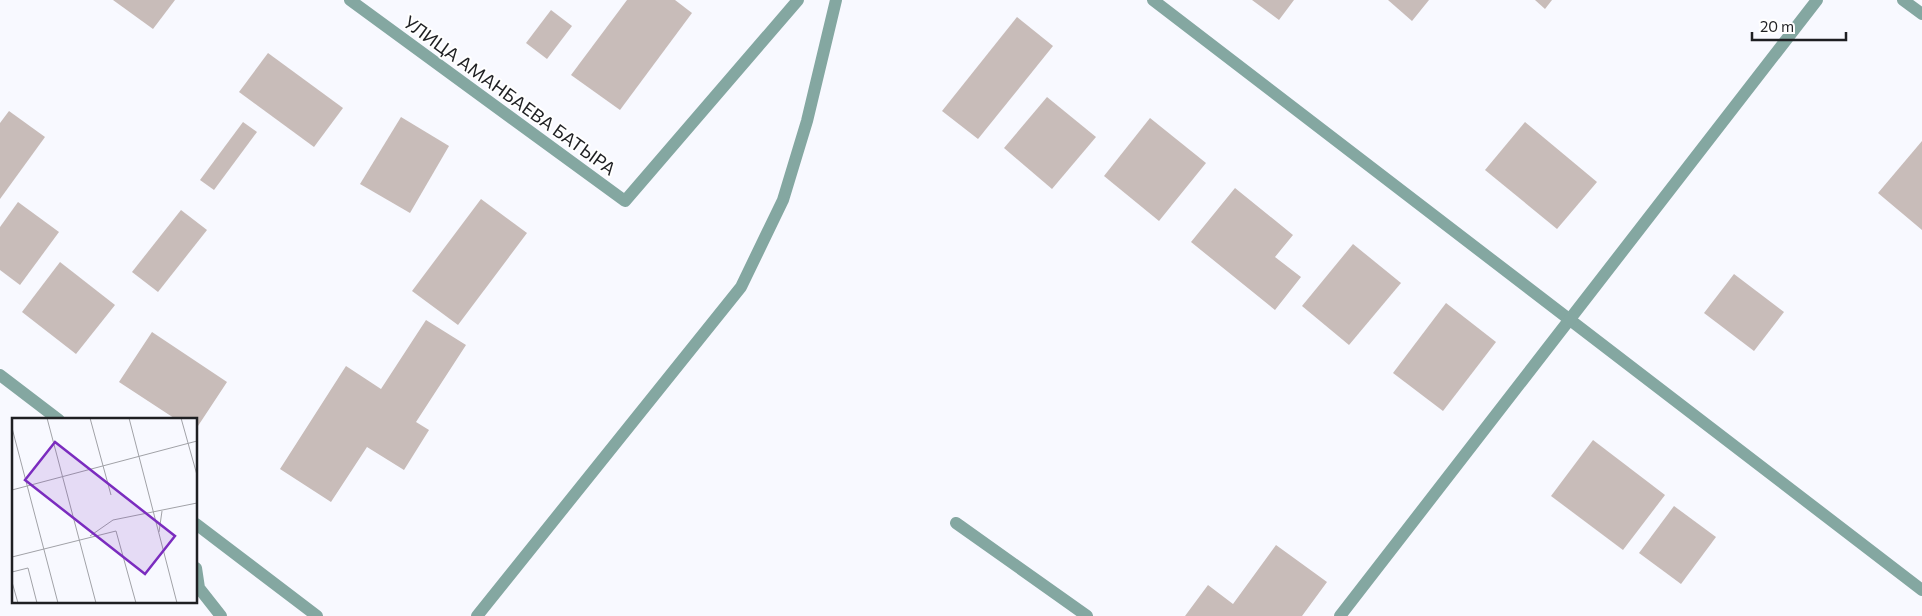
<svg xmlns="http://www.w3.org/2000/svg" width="1922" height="616" viewBox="0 0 1922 616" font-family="Commissioner,sans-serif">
  <rect width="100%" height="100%" fill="#f8f9ff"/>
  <g fill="#c8bcb9">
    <path d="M113,0H175L153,29Z"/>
    <path d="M627,0H675L692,13L620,110L571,75Z"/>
    <path d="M1252,0H1294L1279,20Z"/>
    <path d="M1388,0H1429L1412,21Z"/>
    <path d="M1535,0H1552L1545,9Z"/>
    <path d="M551,10L572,26L547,59L526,43Z"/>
    <path d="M1017,17L1053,46L978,139L942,111Z"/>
    <path d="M268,53L343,108L314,147L239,92Z"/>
    <path d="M1047,97L1096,137L1052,189L1004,148Z"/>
    <path d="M9,111L45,137L0,199V123Z"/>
    <path d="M401,117L449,146L410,213L360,184Z"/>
    <path d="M1150,118L1206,163L1159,221L1104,176Z"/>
    <path d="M243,122L257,132L214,190L200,180Z"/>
    <path d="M1525,122L1597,182L1557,229L1485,170Z"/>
    <path d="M1922,141V230L1878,193Z"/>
    <path d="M1235,188L1293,235L1275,257L1301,277L1275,310L1191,242Z"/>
    <path d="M481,199L527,233L458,325L412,291Z"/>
    <path d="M18,202L59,232L20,285L0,270V227Z"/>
    <path d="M181,210L207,230L158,292L132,272Z"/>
    <path d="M1353,244L1401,283L1349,345L1302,306Z"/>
    <path d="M60,262L115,305L76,354L22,312Z"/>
    <path d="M1734,274L1784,312L1754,351L1704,313Z"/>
    <path d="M1446,303L1496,342L1443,411L1393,373Z"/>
    <path d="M426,320L466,345L416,422L429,430L404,470L367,447L331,502L280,469L346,366L381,389Z"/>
    <path d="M152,332L227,382L196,429V420H177L119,382Z"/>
    <path d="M1593,440L1665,495L1623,550L1551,496Z"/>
    <path d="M1674,506L1716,537L1681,584L1639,553Z"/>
    <path d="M1276,545L1327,582L1302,616H1185L1208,585L1233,604Z"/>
  </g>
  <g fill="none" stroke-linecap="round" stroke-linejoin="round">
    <g stroke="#84a7a1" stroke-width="12">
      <path d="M350,0L625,201L798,0"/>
      <path d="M1153,0L1922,590"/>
      <path d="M1903,0L1922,14"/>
      <path d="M0,375L59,420"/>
      <path d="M956,523L1087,616"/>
      <path d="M196,524L317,616"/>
      <path d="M196,568L199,588L221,616"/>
      <path d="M477,616L741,287L783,200L807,121L836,0"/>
      <path d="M1340,616L1817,0"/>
    </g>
  </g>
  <g text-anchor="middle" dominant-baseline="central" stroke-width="4" stroke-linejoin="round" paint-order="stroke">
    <g font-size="18" fill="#1e1f22" stroke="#fff">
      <text transform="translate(510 95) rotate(36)">УЛИЦА АМАНБАЕВА БАТЫРА</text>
    </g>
  </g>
  <g transform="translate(12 418)">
    <rect width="185" height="185" fill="#f8f9ff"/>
    <path fill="none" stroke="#a1a2a7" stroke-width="1" d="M35,0L84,185M78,0L99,77M117,0L165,185M169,0L185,57M0,10L46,185M0,72L185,23M147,114L150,93M78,118L101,102L185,85M0,139L104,113L124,185M0,154L16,150L25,185M0,164L6,185"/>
    <path fill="#7b2cbf" fill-opacity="0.15" stroke="#7b2cbf" stroke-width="2.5" d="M43,24L163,118L133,156L13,62Z"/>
    <rect width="185" height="185" fill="none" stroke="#1e1f22" stroke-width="2.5"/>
  </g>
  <path d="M1752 32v8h94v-8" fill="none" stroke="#1e1f22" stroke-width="2.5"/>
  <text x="1760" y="32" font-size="15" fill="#1e1f22" stroke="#ffffff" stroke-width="4" paint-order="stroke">20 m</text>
</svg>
